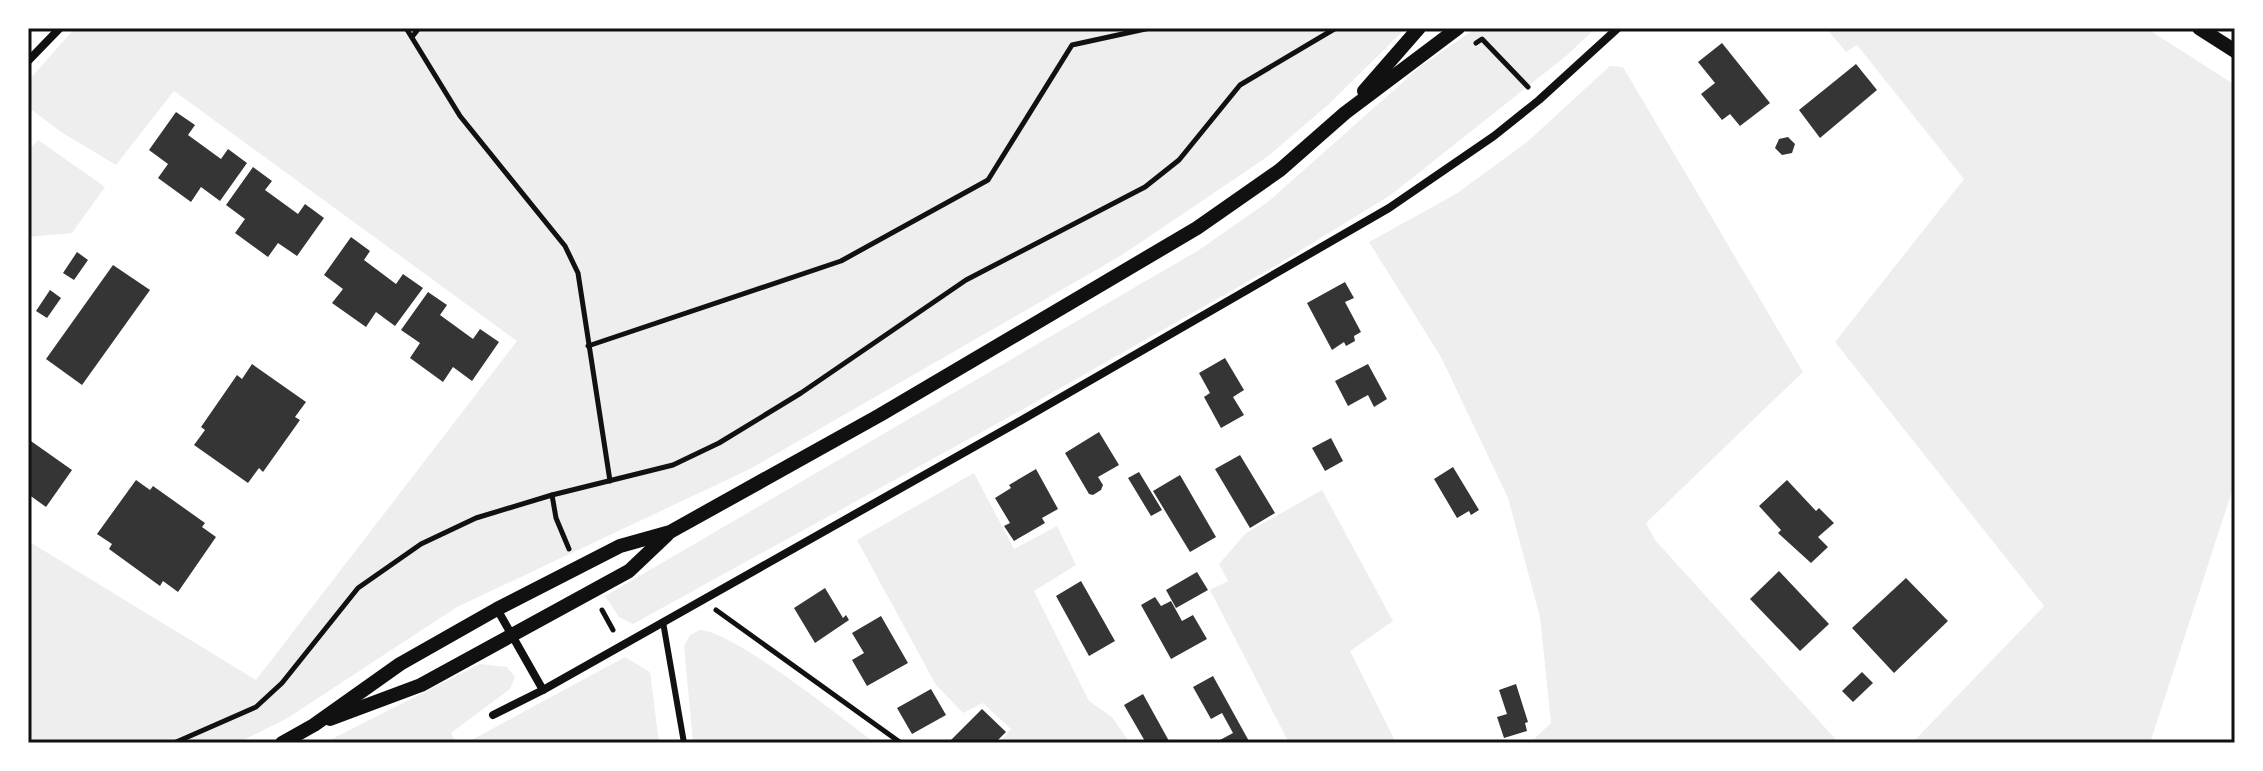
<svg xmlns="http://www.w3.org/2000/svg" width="2263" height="771" viewBox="0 0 2263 771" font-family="Quicksand,sans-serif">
  <rect width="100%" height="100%" fill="#fff"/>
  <g fill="#eee">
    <path d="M75,28H1406L1329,104L1267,157L1122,255L750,469L457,607L286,719L237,743H28V541L256,680L517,341L174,91L116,165L61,132L28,107V81Z"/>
    <path d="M1476,28H1596L1566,56L1392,194L1277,265L1018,412L633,624L619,617L605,596L1199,250L1269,201L1420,67Z"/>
    <path d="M1826,28H2146L2235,85V482L2150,743H1912L2044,606L1835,342L1964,179L1857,45L1846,52Z"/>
    <path d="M1610,66L1623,67L1803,372L1646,523L1655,540L1839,743H1534L1533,740L1551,723L1540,617L1508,498L1441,357L1369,242L1456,194L1527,142Z"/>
    <path d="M38,140L105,187L72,233L28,237V151Z"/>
    <path d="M974,473L1014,549L1057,526L1076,565L1034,591L1089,701L1112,717L1130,743H999L1011,729L983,703L963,713L936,685L857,540Z"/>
    <path d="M1322,490L1393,621L1350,651L1396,743H1289L1210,590L1228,581L1219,564L1246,533Z"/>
    <path d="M700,630C733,631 843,719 875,743H693L684,646L690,635Z"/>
    <path d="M625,657L650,672L659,743H466Z"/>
    <path d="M480,664L507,667L515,677L510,689L451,733L456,743H324Z"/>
  </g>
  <g fill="#353535">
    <path d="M1722,43L1770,103L1740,126L1730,114L1722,120L1701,94L1715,83L1698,62Z"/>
    <path d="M1856,64L1877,90L1820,138L1799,110Z"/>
    <path d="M176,112L195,125L188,135L221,159L228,149L247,163L220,201L201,187L191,202L158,178L168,164L149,150Z"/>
    <path d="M1788,137L1795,144L1792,153L1782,155L1775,148L1779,139Z"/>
    <path d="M253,167L272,181L265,190L298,214L305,204L324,218L297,256L278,243L268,257L235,233L245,219L226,205Z"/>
    <path d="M351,237L370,251L364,260L396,284L403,274L423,288L395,326L376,312L366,327L332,303L343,289L324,275Z"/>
    <path d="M77,252L88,260L74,280L63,273Z"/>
    <path d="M113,265L150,290L82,385L46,359Z"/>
    <path d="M1345,282L1354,298L1345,302L1361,332L1354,336L1355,341L1346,346L1344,342L1332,350L1307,303Z"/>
    <path d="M50,290L61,298L47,318L36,311Z"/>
    <path d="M428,292L447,305L440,315L473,339L480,329L499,342L472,381L453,367L443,382L410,358L420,343L401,330Z"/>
    <path d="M1225,358L1244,390L1233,397L1244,415L1221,428L1204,397L1210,393L1199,373Z"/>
    <path d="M252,364L306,402L295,417L300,420L263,472L259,468L248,483L194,445L205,430L201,427L237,375L242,379Z"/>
    <path d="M1368,364L1387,399L1374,407L1368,395L1348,406L1335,381Z"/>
    <path d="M1099,432L1119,465L1098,477L1103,485L1101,490L1093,495L1089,494L1065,453Z"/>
    <path d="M1331,438L1343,461L1325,471L1312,448Z"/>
    <path d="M28,439L72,470L46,507L28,494Z"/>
    <path d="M1240,455L1275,513L1250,528L1215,469Z"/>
    <path d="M1453,467L1479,510L1471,515L1469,511L1457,518L1434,479Z"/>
    <path d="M1036,469L1058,509L1042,518L1045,523L1014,541L1004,526L1010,523L995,498L1011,488L1009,485Z"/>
    <path d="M1139,472L1162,510L1151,516L1128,478Z"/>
    <path d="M1180,475L1216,537L1190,552L1153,491Z"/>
    <path d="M136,480L150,490L153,486L205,523L202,527L216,537L178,592L163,581L160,586L109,549L112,544L97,534Z"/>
    <path d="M1787,480L1816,511L1819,508L1834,523L1818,537L1828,547L1811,563L1778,533L1781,530L1759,506Z"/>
    <path d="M1779,571L1829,624L1800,651L1750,599Z"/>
    <path d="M1197,572L1208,590L1176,608L1166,590Z"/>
    <path d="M1906,578L1948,621L1894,673L1852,628Z"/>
    <path d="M1081,581L1115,641L1089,656L1056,596Z"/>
    <path d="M825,588L843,618L846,615L849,620L815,643L794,608Z"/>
    <path d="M1155,597L1161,606L1171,601L1182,621L1193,615L1207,639L1171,659L1141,605Z"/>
    <path d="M881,616L908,663L867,686L852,660L864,653L852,633Z"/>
    <path d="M1862,672L1873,683L1853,702L1842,691Z"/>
    <path d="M1213,676L1250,743H1222L1220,740L1233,733L1222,713L1211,719L1193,687Z"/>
    <path d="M1516,684L1528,722L1525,723L1527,731L1504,738L1497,717L1507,714L1499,690Z"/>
    <path d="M931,689L946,715L912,734L897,708Z"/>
    <path d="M1143,694L1169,741L1166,743H1146L1124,705Z"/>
    <path d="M982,709L1006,732L995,743H948Z"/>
  </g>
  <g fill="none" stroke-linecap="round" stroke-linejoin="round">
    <g stroke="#111" stroke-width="5">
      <path d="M406,28L460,116L565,246L578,273L610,481"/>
      <path d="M412,37L419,28"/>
      <path d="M1476,43L1482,39L1528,87"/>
      <path d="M588,346L841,261L988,180L1072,45L1150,28"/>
      <path d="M552,495L556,518L569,549"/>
      <path d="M602,610L613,630"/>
      <path d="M716,610L901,743"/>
      <path d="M174,743L256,707L282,683L358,588L421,544L476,518L552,495L673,465L719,443L801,393L966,280L1145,187L1179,160L1240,85L1336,28"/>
    </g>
    <path stroke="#111" stroke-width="6" d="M663,622L684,743"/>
    <g stroke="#111" stroke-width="8">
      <path d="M28,61L60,28"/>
      <path d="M497,609L543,690"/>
      <path d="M493,715L543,690L1020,421L1389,208L1494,136L1539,100L1618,28"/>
    </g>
    <g stroke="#111" stroke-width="14">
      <path d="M2199,28L2235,51"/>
      <path d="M1364,91L1419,28"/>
      <path d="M330,719L421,685L629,571L667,535"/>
      <path d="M282,743L314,725L400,664L497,609L620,546L670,532L880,415L1197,228L1280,170L1345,113L1458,28"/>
    </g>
  </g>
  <rect width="2263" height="771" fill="none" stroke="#ffffff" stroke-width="60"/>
  <rect x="30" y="30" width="2203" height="711" fill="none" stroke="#111" stroke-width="3"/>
</svg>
